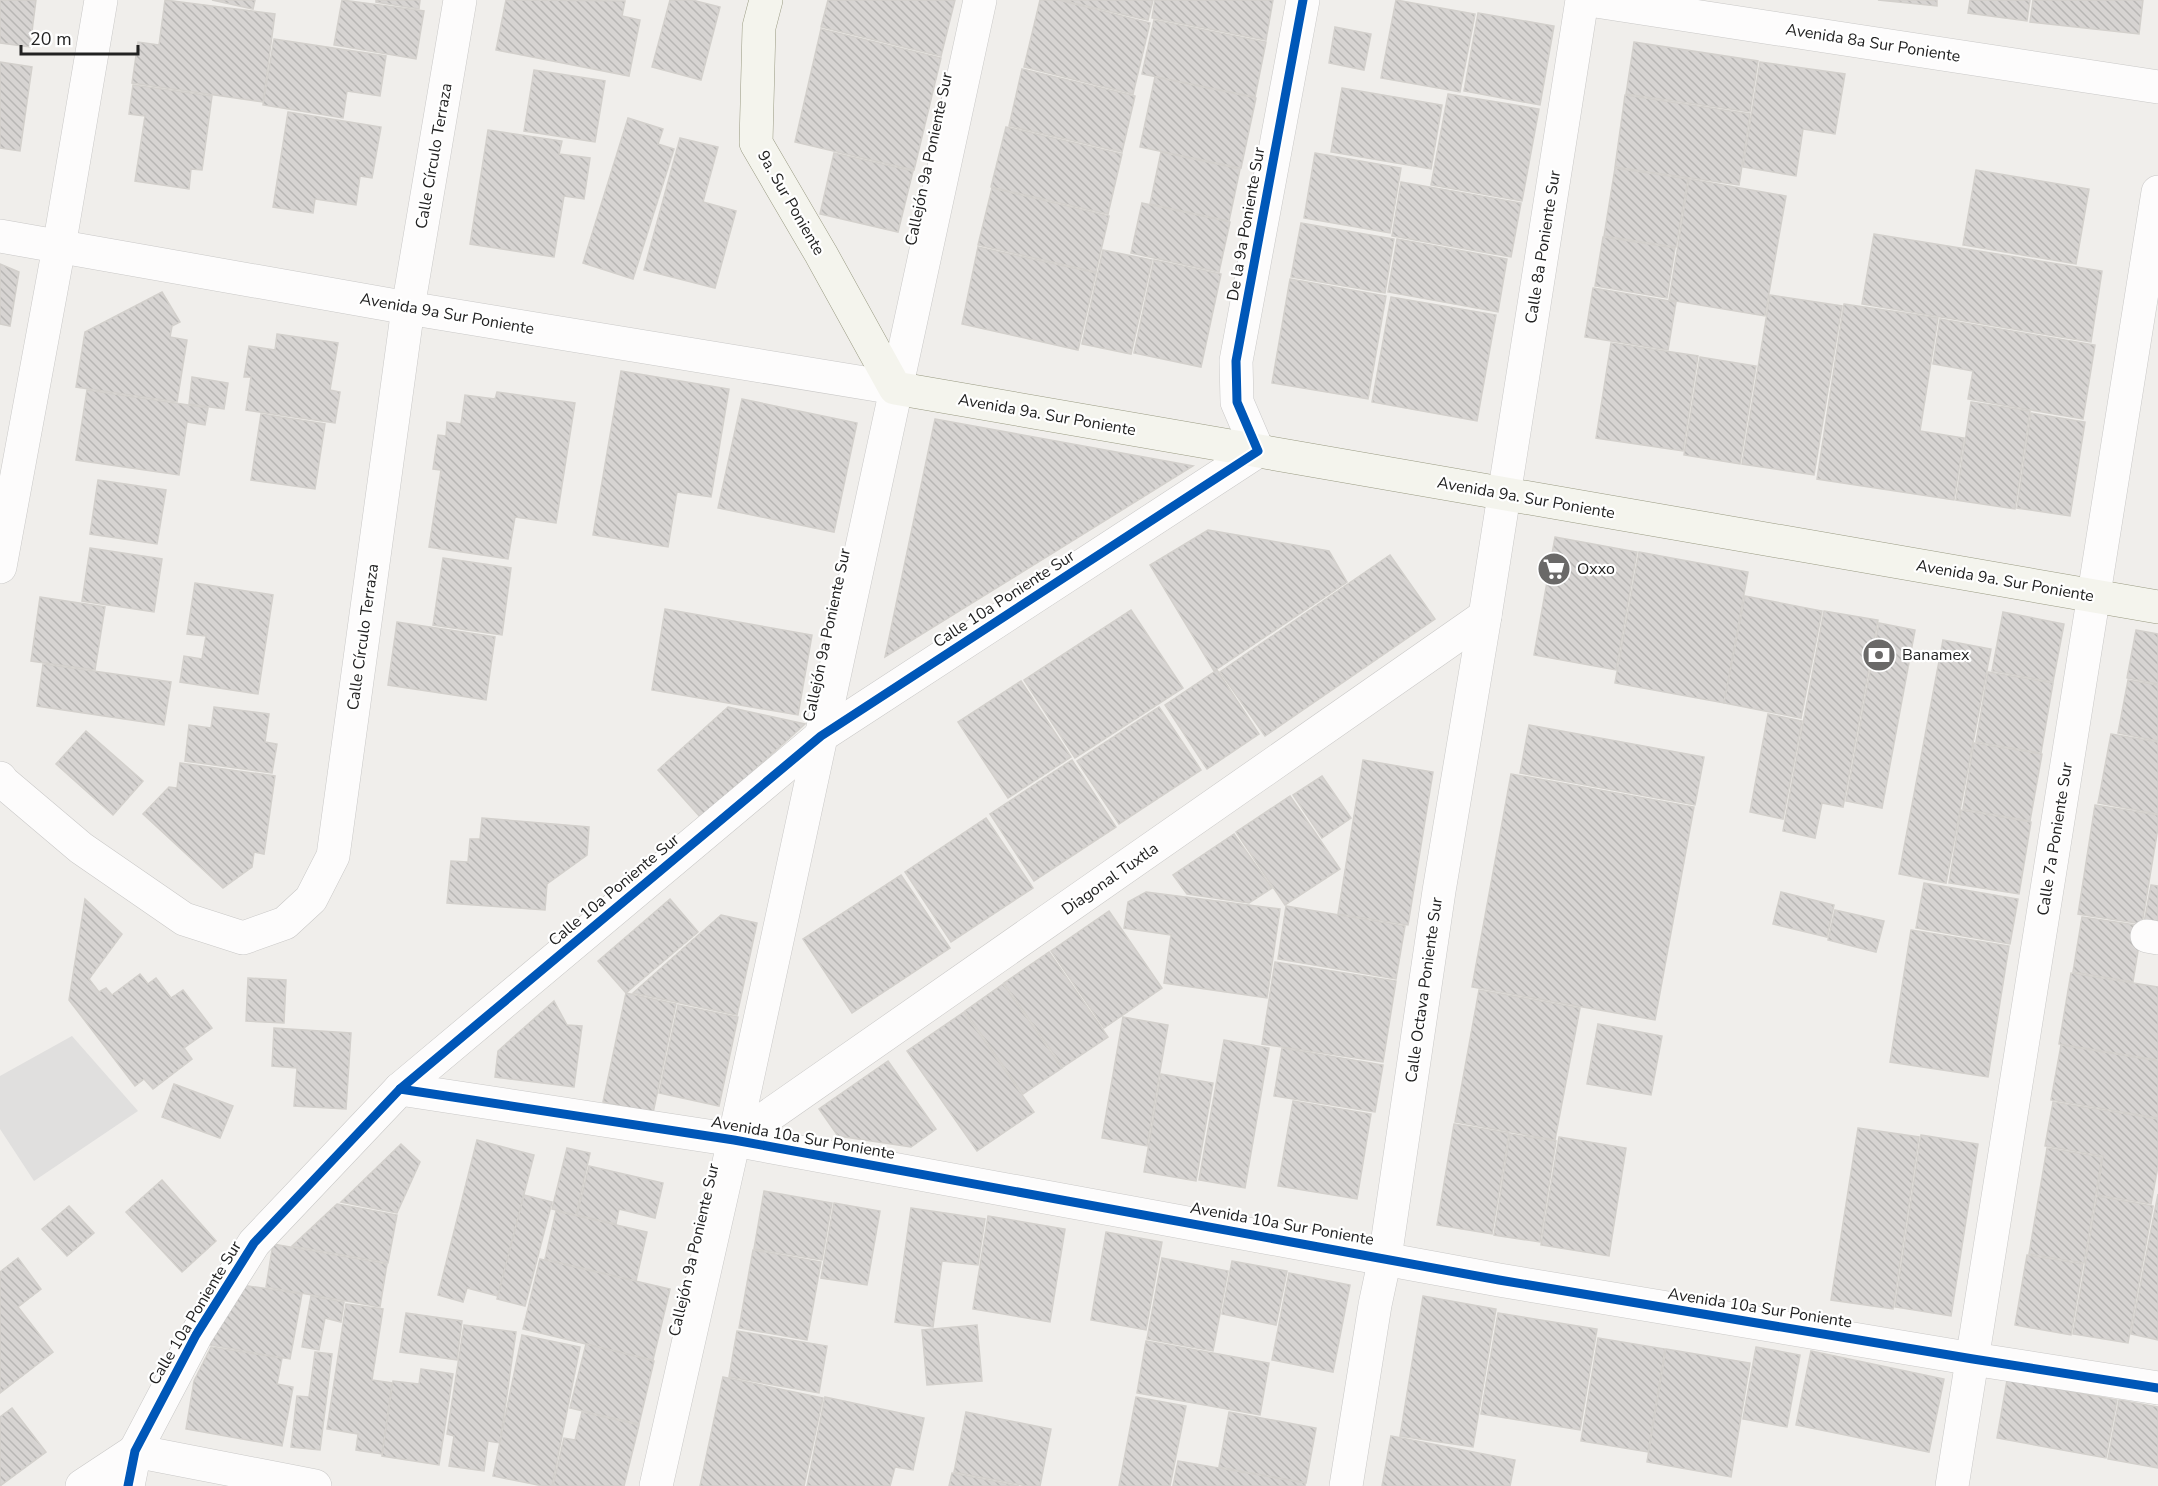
<svg xmlns="http://www.w3.org/2000/svg" width="2158" height="1486" viewBox="0 0 2158 1486" font-family="'Nunito Sans',sans-serif">
  <defs>
    <pattern id="building-back-hatch" width="6" height="6" patternUnits="userSpaceOnUse" patternTransform="scale(1.5)"><rect width="6" height="6" fill="#d7d4d2"/><path d="M-1 5l2 2M0 0l6 6M5-1l2 2" fill="none" stroke="#b8b6b4"/></pattern>
  </defs>
  <rect width="100%" height="100%" fill="#f0eeeb"/>
  <path fill="#e0dfde" d="M72,1036L138,1111L34,1181L0,1129V1076Z"/>
  <g fill="url(#building-back-hatch)" stroke="#d3d0cc" stroke-width="1.5">
    <path d="M0,0H36L30,47L0,43Z"/>
    <path d="M165,0L275,14L263,102L132,83L138,42L159,45Z"/>
    <path d="M212,0H255L253,9Z"/>
    <path d="M342,0L424,11L416,59L334,45Z"/>
    <path d="M376,0H420L419,9L376,2Z"/>
    <path d="M506,0L625,1L622,16L640,20L629,76L496,50Z"/>
    <path d="M670,0H692L720,7L701,80L652,67Z"/>
    <path d="M828,0H955L941,56L821,27Z"/>
    <path d="M1040,0H1058L1150,23L1133,94L1024,67Z"/>
    <path d="M1060,0H1153L1148,20Z"/>
    <path d="M1155,0H1273L1266,40L1152,18Z"/>
    <path d="M1396,0L1475,14L1460,92L1381,78Z"/>
    <path d="M1878,0H1937V6Z"/>
    <path d="M1970,0H2030L2027,21L1968,13Z"/>
    <path d="M2033,0H2143L2139,34L2030,22Z"/>
    <path d="M1478,13L1554,26L1540,105L1464,91Z"/>
    <path d="M1154,20L1266,42L1255,97L1142,74Z"/>
    <path d="M1335,27L1371,34L1364,70L1329,63Z"/>
    <path d="M821,29L941,58L914,170L795,142Z"/>
    <path d="M274,39L386,56L380,96L347,91L343,118L263,105Z"/>
    <path d="M1634,42L1758,61L1750,112L1626,94Z"/>
    <path d="M0,62L32,67L20,151L0,148Z"/>
    <path d="M1760,62L1845,74L1835,134L1803,129L1796,176L1743,167Z"/>
    <path d="M1022,69L1135,96L1122,152L1009,126Z"/>
    <path d="M534,70L605,81L595,142L524,131Z"/>
    <path d="M1155,77L1256,98L1241,168L1140,147Z"/>
    <path d="M133,85L212,96L202,170L191,169L189,189L135,181L145,116L129,114Z"/>
    <path d="M1342,88L1442,105L1431,169L1331,152Z"/>
    <path d="M1448,94L1539,109L1522,201L1431,185Z"/>
    <path d="M1625,95L1750,114L1739,185L1615,167Z"/>
    <path d="M288,112L381,127L372,178L360,176L356,205L315,199L313,213L273,207Z"/>
    <path d="M628,118L663,129L658,144L674,149L633,279L583,263Z"/>
    <path d="M1006,127L1122,154L1108,214L991,187Z"/>
    <path d="M488,130L562,141L559,154L590,158L584,199L564,196L554,257L470,244Z"/>
    <path d="M680,138L718,147L703,202L736,211L715,288L644,270Z"/>
    <path d="M1161,152L1240,169L1229,221L1150,204Z"/>
    <path d="M834,153L913,171L898,232L820,214Z"/>
    <path d="M1315,153L1401,168L1390,233L1304,218Z"/>
    <path d="M1615,168L1688,179L1676,247L1604,236Z"/>
    <path d="M1976,170L2089,189L2076,264L1963,245Z"/>
    <path d="M1689,179L1786,196L1765,316L1669,300Z"/>
    <path d="M1401,182L1521,203L1511,257L1392,236Z"/>
    <path d="M992,188L1109,216L1096,272L978,245Z"/>
    <path d="M1142,203L1230,222L1219,272L1131,253Z"/>
    <path d="M1301,223L1394,239L1385,293L1291,277Z"/>
    <path d="M1874,234L2102,271L2091,342L1862,304Z"/>
    <path d="M1603,237L1675,248L1667,298L1595,286Z"/>
    <path d="M1397,239L1507,259L1498,312L1388,292Z"/>
    <path d="M978,247L1096,273L1078,350L962,324Z"/>
    <path d="M1103,250L1152,260L1131,354L1082,344Z"/>
    <path d="M1154,260L1221,274L1201,367L1134,353Z"/>
    <path d="M0,264L19,272L10,326L0,324Z"/>
    <path d="M1290,279L1386,296L1368,399L1272,383Z"/>
    <path d="M1593,288L1676,302L1668,350L1585,337Z"/>
    <path d="M162,292L180,322L172,326L170,337L187,340L177,402L76,387L85,332Z"/>
    <path d="M1770,295L1842,306L1814,475L1742,464Z"/>
    <path d="M1391,297L1496,315L1477,421L1372,402Z"/>
    <path d="M1844,304L1938,318L1920,431L1964,438L1954,500L1817,479Z"/>
    <path d="M1940,319L2095,345L2083,419L1968,399L1973,371L1933,364Z"/>
    <path d="M277,334L338,343L330,390L340,392L335,423L246,410L251,377H244L249,346L275,350Z"/>
    <path d="M1611,343L1698,356L1683,451L1596,438Z"/>
    <path d="M1700,357L1756,366L1740,464L1684,455Z"/>
    <path d="M621,371L729,389L711,497L677,492L668,547L593,535Z"/>
    <path d="M192,377L228,383L224,409L189,404Z"/>
    <path d="M87,390L208,408L205,425L187,422L179,475L76,460Z"/>
    <path d="M497,392L575,403L556,523L515,517L508,559L429,547L441,470L433,469L438,435L446,436L447,422L461,424L465,395L495,399Z"/>
    <path d="M742,399L857,423L834,532L718,508Z"/>
    <path d="M1971,402L2030,411L2015,509L1956,500Z"/>
    <path d="M2031,413L2085,422L2070,516L2017,508Z"/>
    <path d="M261,414L325,424L315,489L251,480Z"/>
    <path d="M935,419L1193,466L885,657Z"/>
    <path d="M98,480L166,490L157,544L90,534Z"/>
    <path d="M1208,530L1329,551L1347,582L1214,671L1150,565Z"/>
    <path d="M1555,537L1637,552L1616,670L1534,655Z"/>
    <path d="M90,548L162,559L154,612L82,601Z"/>
    <path d="M1639,552L1748,572L1724,703L1615,683Z"/>
    <path d="M1390,555L1435,619L1265,736L1220,672Z"/>
    <path d="M443,558L511,568L502,635L433,625Z"/>
    <path d="M195,583L273,595L258,694L180,682L184,656L202,659L206,636L187,634Z"/>
    <path d="M1745,596L1822,611L1801,718L1724,703Z"/>
    <path d="M40,597L105,607L95,670L31,661Z"/>
    <path d="M665,609L812,635L798,715L652,690Z"/>
    <path d="M1131,610L1183,688L1075,758L1024,680Z"/>
    <path d="M1824,611L1878,620L1843,807L1822,803L1815,838L1783,831Z"/>
    <path d="M2003,612L2064,624L2053,682L1992,671Z"/>
    <path d="M397,622L495,637L486,700L388,685Z"/>
    <path d="M1879,623L1915,630L1882,808L1846,801Z"/>
    <path d="M2136,630L2158,634V684L2127,678Z"/>
    <path d="M1943,640L1991,649L1946,883L1899,874Z"/>
    <path d="M43,664L171,682L164,725L37,706Z"/>
    <path d="M1217,670L1259,734L1207,769L1165,705Z"/>
    <path d="M1988,672L2053,683L2041,753L1976,742Z"/>
    <path d="M2128,680L2158,685V741L2118,733Z"/>
    <path d="M1021,681L1071,757L1008,798L958,722Z"/>
    <path d="M214,707L269,714L265,742L277,744L272,773L185,761L189,725L211,728Z"/>
    <path d="M728,707L805,724L701,818L658,770Z"/>
    <path d="M1159,707L1201,770L1119,824L1077,761Z"/>
    <path d="M1768,714L1802,721L1783,819L1750,812Z"/>
    <path d="M1529,725L1704,757L1695,805L1520,773Z"/>
    <path d="M86,731L143,781L113,815L56,764Z"/>
    <path d="M2111,734L2158,742V814L2098,803Z"/>
    <path d="M1974,743L2042,754L2030,821L1963,809Z"/>
    <path d="M1072,760L1116,827L1034,881L990,814Z"/>
    <path d="M1363,760L1433,772L1408,925L1338,914Z"/>
    <path d="M180,763L275,776L264,854L254,852L252,867L223,888L143,814L169,787L177,788Z"/>
    <path d="M1511,774L1694,807L1655,1020L1472,987Z"/>
    <path d="M1322,776L1351,818L1322,838L1293,795Z"/>
    <path d="M1290,796L1340,869L1285,905L1236,832Z"/>
    <path d="M2095,805L2158,815V828L2142,924L2078,914Z"/>
    <path d="M1961,810L2031,822L2019,894L1949,883Z"/>
    <path d="M482,818L589,827L587,855L547,884L545,910L447,903L451,861L468,862L470,839H480Z"/>
    <path d="M986,818L1033,888L951,942L905,872Z"/>
    <path d="M1234,834L1272,888L1249,903L1187,894L1173,875Z"/>
    <path d="M901,875L950,948L852,1013L803,939Z"/>
    <path d="M1924,883L2018,899L2010,944L1916,928Z"/>
    <path d="M2151,885L2158,886V931L2143,928Z"/>
    <path d="M1146,892L1280,909L1267,998L1164,983L1171,935L1124,928L1128,902Z"/>
    <path d="M1781,892L1834,905L1827,937L1773,924Z"/>
    <path d="M85,899L122,934L89,979L99,992L106,988L112,995L140,974L148,984L156,978L171,998L183,990L212,1028L184,1048L192,1059L153,1089L144,1079L135,1086L69,1000Z"/>
    <path d="M670,899L698,932L626,993L598,961Z"/>
    <path d="M1286,906L1405,926L1396,979L1278,959Z"/>
    <path d="M1835,910L1884,921L1876,952L1828,940Z"/>
    <path d="M1109,911L1162,988L1104,1028L1051,951Z"/>
    <path d="M721,915L757,923L737,1015L633,993Z"/>
    <path d="M2082,917L2142,926L2133,982L2073,972Z"/>
    <path d="M1911,930L2009,946L1988,1077L1890,1062Z"/>
    <path d="M1049,952L1108,1037L1063,1067L1004,983Z"/>
    <path d="M1275,962L1396,981L1383,1062L1262,1044Z"/>
    <path d="M2071,973L2158,987V1060L2059,1044Z"/>
    <path d="M248,978L286,980L284,1023L246,1021Z"/>
    <path d="M1003,984L1062,1068L1023,1094L965,1011Z"/>
    <path d="M1479,990L1580,1008L1555,1140L1455,1122Z"/>
    <path d="M626,993L676,1004L653,1113L603,1102Z"/>
    <path d="M554,1001L567,1025L582,1026L574,1087L495,1077L498,1051Z"/>
    <path d="M678,1005L738,1017L719,1106L659,1093Z"/>
    <path d="M964,1012L1034,1112L977,1151L907,1051Z"/>
    <path d="M1123,1017L1168,1025L1147,1146L1102,1138Z"/>
    <path d="M1598,1024L1662,1036L1651,1095L1587,1084Z"/>
    <path d="M274,1028L351,1033L346,1109L294,1106L297,1068L272,1066Z"/>
    <path d="M1224,1040L1269,1048L1245,1188L1199,1180Z"/>
    <path d="M2061,1045L2158,1061V1118L2051,1100Z"/>
    <path d="M1282,1048L1383,1065L1375,1112L1274,1096Z"/>
    <path d="M888,1061L936,1129L911,1147L838,1136L819,1109Z"/>
    <path d="M1161,1074L1213,1083L1196,1181L1144,1172Z"/>
    <path d="M174,1084L233,1106L220,1138L162,1117Z"/>
    <path d="M1293,1101L1371,1114L1357,1199L1278,1186Z"/>
    <path d="M2053,1102L2158,1119V1166L2151,1204L2097,1195L2103,1156L2045,1146Z"/>
    <path d="M1454,1124L1509,1133L1492,1234L1437,1225Z"/>
    <path d="M1858,1128L1919,1137L1893,1309L1831,1300Z"/>
    <path d="M1510,1134L1556,1141L1540,1242L1494,1235Z"/>
    <path d="M1921,1135L1978,1144L1951,1316L1895,1307Z"/>
    <path d="M1559,1137L1626,1148L1609,1256L1541,1245Z"/>
    <path d="M477,1140L534,1155L498,1296L467,1288L463,1302L438,1295Z"/>
    <path d="M401,1144L420,1162L397,1213L341,1202Z"/>
    <path d="M567,1148L590,1153L576,1215L552,1209Z"/>
    <path d="M2047,1148L2102,1157L2084,1263L2029,1254Z"/>
    <path d="M589,1166L663,1183L655,1218L619,1209L616,1224L577,1215Z"/>
    <path d="M162,1180L216,1241L182,1272L126,1212Z"/>
    <path d="M764,1191L832,1203L822,1260L754,1249Z"/>
    <path d="M2158,1194V1340L2131,1334Z"/>
    <path d="M524,1195L552,1202L525,1306L497,1299Z"/>
    <path d="M2097,1196L2153,1206L2128,1343L2073,1334Z"/>
    <path d="M834,1203L880,1211L867,1285L821,1278Z"/>
    <path d="M337,1204L397,1215L388,1263L292,1246Z"/>
    <path d="M69,1206L94,1233L67,1256L42,1229Z"/>
    <path d="M911,1208L985,1219L978,1265L942,1261L933,1327L895,1322Z"/>
    <path d="M556,1211L647,1232L636,1281L545,1259Z"/>
    <path d="M988,1216L1065,1229L1050,1322L973,1309Z"/>
    <path d="M1106,1232L1162,1242L1146,1330L1091,1320Z"/>
    <path d="M273,1244L387,1264L380,1307L266,1287Z"/>
    <path d="M753,1250L821,1262L807,1340L739,1328Z"/>
    <path d="M2027,1255L2083,1264L2071,1335L2015,1325Z"/>
    <path d="M18,1258L41,1289L18,1307L53,1352L0,1393V1272Z"/>
    <path d="M1162,1258L1228,1271L1213,1351L1147,1339Z"/>
    <path d="M540,1259L670,1289L653,1360L523,1329Z"/>
    <path d="M1232,1261L1287,1271L1276,1325L1222,1314Z"/>
    <path d="M1289,1273L1350,1285L1333,1372L1272,1360Z"/>
    <path d="M235,1284L302,1294L290,1359L210,1345Z"/>
    <path d="M311,1296L344,1302L341,1322L325,1318L319,1350L302,1347Z"/>
    <path d="M1423,1296L1496,1309L1473,1447L1400,1436Z"/>
    <path d="M346,1304L383,1309L372,1380L392,1383L382,1454L356,1450L358,1434L327,1429Z"/>
    <path d="M406,1313L462,1321L457,1360L400,1352Z"/>
    <path d="M1498,1313L1597,1329L1580,1430L1481,1414Z"/>
    <path d="M464,1325L516,1332L500,1443L488,1441L484,1471L449,1466L454,1436L447,1434Z"/>
    <path d="M977,1325L982,1381L927,1385L922,1330Z"/>
    <path d="M737,1331L827,1346L819,1393L729,1377Z"/>
    <path d="M522,1335L580,1347L552,1486H543L493,1476Z"/>
    <path d="M1598,1338L1665,1349L1648,1452L1581,1441Z"/>
    <path d="M1146,1341L1269,1363L1260,1415L1137,1393Z"/>
    <path d="M586,1344L654,1361L639,1424L570,1408Z"/>
    <path d="M211,1347L282,1358L277,1384L293,1387L282,1446L186,1429L194,1381Z"/>
    <path d="M1756,1347L1800,1355L1787,1427L1743,1419Z"/>
    <path d="M1666,1349L1750,1363L1731,1477L1647,1462Z"/>
    <path d="M1811,1351L1944,1379L1929,1452L1796,1425Z"/>
    <path d="M315,1352L332,1354L320,1450L291,1447L297,1396L309,1397Z"/>
    <path d="M421,1369L453,1374L439,1465L382,1456L393,1381L419,1384Z"/>
    <path d="M723,1377L823,1398L804,1486H700Z"/>
    <path d="M2007,1380L2117,1400L2106,1458L1997,1438Z"/>
    <path d="M825,1397L924,1418L913,1470L895,1467L890,1486H807Z"/>
    <path d="M1136,1397L1186,1406L1170,1486H1119Z"/>
    <path d="M2119,1400L2158,1407V1468L2108,1459Z"/>
    <path d="M12,1408L46,1452L0,1486V1417Z"/>
    <path d="M582,1412L639,1425L624,1486H553L564,1438L575,1440Z"/>
    <path d="M966,1412L1051,1429L1040,1486H1027L954,1472Z"/>
    <path d="M1229,1412L1316,1428L1306,1483L1219,1467Z"/>
    <path d="M1391,1436L1515,1460L1510,1486H1382Z"/>
    <path d="M1178,1461L1305,1483V1486H1173Z"/>
    <path d="M952,1473L1019,1486H949Z"/>
  </g>
  <g fill="none" stroke-linecap="round" stroke-linejoin="round">
    <defs>
      <g id="street">
        <path d="M1589,0L2158,87"/>
        <path d="M0,236L408,308L895,388"/>
        <path d="M0,567L59,247L101,0"/>
        <path d="M0,778L3,782L81,848L184,919L243,938L285,923L311,899L333,856L408,308L460,0"/>
        <path d="M2147,936L2158,938"/>
        <path d="M400,1089L734,1140L1499,1280L1973,1359L2158,1388"/>
        <path d="M734,1140L1485,616"/>
        <path d="M82,1486L135,1451L315,1486"/>
        <path d="M128,1486L135,1451L196,1335L254,1243L400,1089L821,736L1258,451L1237,402L1236,361L1303,0"/>
        <path d="M656,1486L734,1140L980,0"/>
        <path d="M1346,1486L1375,1305L1385,1258L1439,891L1485,616L1582,0"/>
        <path d="M1952,1486L2158,192"/>
      </g>
      <path id="secondary" d="M766,0L759,27L756,143L821,254L895,388L2158,607"/>
    </defs>
    <use href="#street" stroke="#c9c8c7" stroke-width="34"/>
    <use href="#secondary" stroke="#999a82" stroke-width="34"/>
    <use href="#street" stroke="#fdfcfc" stroke-width="33"/>
    <use href="#secondary" stroke="#f4f4ed" stroke-width="33"/>
    <defs>
      <g id="cycleway">
        <path d="M400,1089L734,1140L1499,1280L1973,1359L2158,1388"/>
        <path d="M128,1486L135,1451L196,1335L254,1243L400,1089L821,736L1258,451L1237,402L1236,361L1303,0"/>
      </g>
    </defs>
    <use href="#cycleway" stroke="#fff" stroke-width="13"/>
    <use href="#cycleway" stroke="#0057b8" stroke-width="9"/>
  </g>
  <defs>
    <symbol id="supermarket-disc" viewBox="-11 -11 22 22"><circle r="9.5" fill="#6a6968" stroke="#fff"/><path d="M-6-5.5h2.5l.6 2H6L4.5 2H-2.5L-4.4-4H-6ZM-1.5 3.2a1.3 1.3 0 1 0 .1 0ZM3 3.2a1.3 1.3 0 1 0 .1 0Z" fill="#fff"/></symbol>
    <symbol id="bank-disc" viewBox="-11 -11 22 22"><circle r="9.5" fill="#6a6968" stroke="#fff"/><path d="M-6-4H6V4H-6ZM0-2.3a2.3 2.3 0 1 0 0 4.6a2.3 2.3 0 1 0 0-4.6Z" fill="#fff"/></symbol>
  </defs>
  <g fill-rule="evenodd">
    <use href="#supermarket-disc" x="1535" y="550" width="38" height="38"/>
    <use href="#bank-disc" x="1860" y="636" width="38" height="38"/>
  </g>
  <g text-anchor="middle" dominant-baseline="central" stroke-width="4.5" stroke-linejoin="round" paint-order="stroke">
    <g font-size="16" fill="#222" stroke="#fff">
      <text transform="translate(1873 43) rotate(9)">Avenida 8a Sur Poniente</text>
      <text transform="translate(434 156) rotate(-80)">Calle Círculo Terraza</text>
      <text transform="translate(929 159) rotate(-78)">Callejón 9a Poniente Sur</text>
      <text transform="translate(791 203) rotate(60)">9a. Sur Poniente</text>
      <text transform="translate(1246 224) rotate(-80)">De la 9a Poniente Sur</text>
      <text transform="translate(1543 247) rotate(-81)">Calle 8a Poniente Sur</text>
      <text transform="translate(447 314) rotate(10)">Avenida 9a Sur Poniente</text>
      <text transform="translate(1047 415) rotate(10)">Avenida 9a. Sur Poniente</text>
      <text transform="translate(1526 498) rotate(10)">Avenida 9a. Sur Poniente</text>
      <text transform="translate(2005 581) rotate(10)">Avenida 9a. Sur Poniente</text>
      <text transform="translate(1004 599) rotate(-33)">Calle 10a Poniente Sur</text>
      <text transform="translate(827 635) rotate(-78)">Callejón 9a Poniente Sur</text>
      <text transform="translate(363 637) rotate(-82)">Calle Círculo Terraza</text>
      <text transform="translate(2055 839) rotate(-81)">Calle 7a Poniente Sur</text>
      <text transform="translate(1110 879) rotate(-35)">Diagonal Tuxtla</text>
      <text transform="translate(614 890) rotate(-40)">Calle 10a Poniente Sur</text>
      <text transform="translate(1424 990) rotate(-82)">Calle Octava Poniente Sur</text>
      <text transform="translate(803 1138) rotate(10)">Avenida 10a Sur Poniente</text>
      <text transform="translate(1282 1224) rotate(10)">Avenida 10a Sur Poniente</text>
      <text transform="translate(694 1250) rotate(-77)">Callejón 9a Poniente Sur</text>
      <text transform="translate(1760 1308) rotate(9)">Avenida 10a Sur Poniente</text>
      <text transform="translate(195 1313) rotate(-59)">Calle 10a Poniente Sur</text>
    </g>
    <g font-size="16" fill="#222" stroke="#fff" text-anchor="start">
      <text x="1577" y="569">Oxxo</text>
      <text x="1902" y="655">Banamex</text>
    </g>
  </g>
  <path d="M21 45v9h117v-9" fill="none" stroke="#222222" stroke-width="3"/>
  <text x="30" y="45" font-size="18" fill="#222222" stroke="#ffffff" stroke-width="4.5" paint-order="stroke">20 m</text>
</svg>
